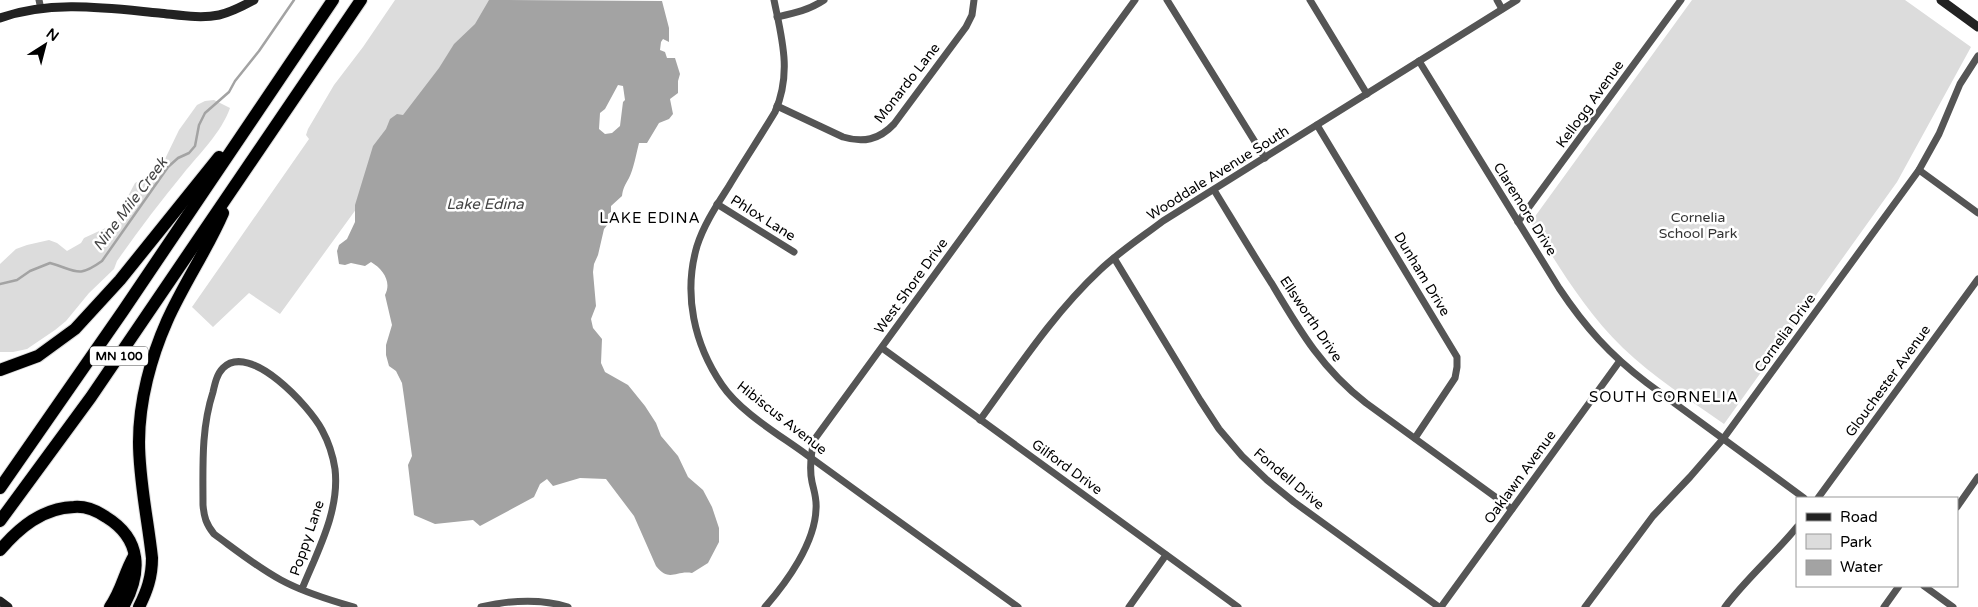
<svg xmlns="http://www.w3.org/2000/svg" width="1978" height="607" viewBox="0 0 1978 607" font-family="'Varela Round',sans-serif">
  <rect width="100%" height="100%" fill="#fff"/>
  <g fill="#dcdcdc">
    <path d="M395,0H508L280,314L249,293L213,327L192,307L309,139L306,135L308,129L334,85L363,47Z"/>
    <path d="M1692,0H1905L1971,47L1897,182L1724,424C1690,400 1653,377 1623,348C1585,311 1559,267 1531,222Z"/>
    <path d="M214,100L230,108C221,133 200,153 183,174C160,202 138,231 117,261L114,269L89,293L66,321L55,330L27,349L13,352H0V264L16,249L27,245L49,240L57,243L67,251L81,243L84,238L110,226L118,220L126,207V200L135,183L150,175L165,159L179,130L197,105L205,101Z"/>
  </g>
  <path fill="#a3a3a3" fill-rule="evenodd" d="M489,0L662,1L669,28V42L663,39L661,42L660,50L665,52L667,58H675L680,74L678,81V93L670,99L673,114L669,119L659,123L647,143H639C637,151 633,171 629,178C625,185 623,188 622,196L611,206V212L608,214V224L604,229L598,255L594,264L593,272L596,306L591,319L593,328L602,339L601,363L605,372L628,385L645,406L656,423L661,436L678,456L688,477L703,490L712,507L719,528V542L708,563L692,573C675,570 670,583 656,566L634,516L606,479L580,478L553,486L547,479L540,484L534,497L480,526L473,520L435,524L414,515L408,465L412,456L404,397L402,383L396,371L389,366L386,355V345L392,325L385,295C392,282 383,269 371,262L365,266L351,263L345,265L339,264L337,251L339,245L347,239L355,222V205L373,146L386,129L390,119L397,114L403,115L439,68L454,44L475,24ZM618,85L623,86L625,100L623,102L620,126L612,133L605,134L599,129L600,113L605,109Z"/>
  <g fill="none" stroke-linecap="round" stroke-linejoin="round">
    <path stroke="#a3a3a3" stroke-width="2.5" d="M0,284L17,280L30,271L50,263C76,270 77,279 102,261L168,167L178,158L189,153L195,146L199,125L205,113L229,92L235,81L259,51L294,0"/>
    <defs>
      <g id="highway">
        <path d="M0,370L38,356L75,329L120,280L219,157"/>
        <path d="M0,488L123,311L333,0"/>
        <path d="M0,521L91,397L361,0"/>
        <path d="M0,550C19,528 42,508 74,507C85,506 97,511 106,517C142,539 142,573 123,607"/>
        <path d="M110,607C122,590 124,573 134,556"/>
        <path d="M139,607C147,591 152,577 152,558C148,520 139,481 139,442C139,401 151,357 167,321C184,283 207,250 223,213"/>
      </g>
    </defs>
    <use href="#highway" stroke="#dbdbdb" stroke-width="14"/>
    <g stroke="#555" stroke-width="7">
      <path d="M39,0L41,9"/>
      <path d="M774,0C782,39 792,73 775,112C760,137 744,161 729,186C717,205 704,224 697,246C683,294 694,344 722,385C741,413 780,435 807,455C877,506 947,556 1018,607"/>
      <path d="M1167,0L1265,158"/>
      <path d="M1310,0L1367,94"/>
      <path d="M1497,0L1502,9"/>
      <path d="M777,17C795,13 809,10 824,0"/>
      <path d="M1419,61L1559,288C1585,327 1610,355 1647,383L1804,498"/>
      <path d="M777,106L843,137C863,143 879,140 894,124L966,27L972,15L974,0"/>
      <path d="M1317,125L1457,357V367L1455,378L1415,438"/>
      <path d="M1919,170L1978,213"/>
      <path d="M1214,190C1233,221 1252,253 1272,284C1300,331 1322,369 1366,403L1512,509"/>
      <path d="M717,204L794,252"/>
      <path d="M1518,222L1681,0"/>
      <path d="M1114,258L1200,400L1219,429L1242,456L1267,480L1294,502L1439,607"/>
      <path d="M882,348L1238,607"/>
      <path d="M980,420C1018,368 1053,314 1100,270C1119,252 1142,237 1163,221L1517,0"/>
      <path d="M1818,498L1978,279"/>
      <path d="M1957,507L1978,477"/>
      <path d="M1924,586L1953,607"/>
      <path d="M302,589C317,552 340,511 335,469C333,456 328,441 322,430C310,407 250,341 223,368C217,374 215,383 213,392C201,429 203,466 203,505C204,517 206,524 214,534C236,550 257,567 281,580C303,592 329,600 354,607"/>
      <path d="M481,607C511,600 539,598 568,607"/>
      <path d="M765,607C787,582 815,543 816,509C817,499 814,491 812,482C809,468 811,454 814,440L1135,0"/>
      <path d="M1129,607L1166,555"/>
      <path d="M1441,607L1619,362"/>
      <path d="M1585,607L1653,516L1690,477L1723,439L1919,170L1939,134L1960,84L1978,56"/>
      <path d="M1725,607C1747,578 1774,555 1797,527"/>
      <path d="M1884,607L1899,586"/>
    </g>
    <g stroke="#222" stroke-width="9">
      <path d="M1941,0L1978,27"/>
      <path d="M0,18C51,0 106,8 159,13C179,15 200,19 219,15C232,12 243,6 254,0"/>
      <path d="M0,601L8,607"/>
    </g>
    <use href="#highway" stroke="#000" stroke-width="12"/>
  </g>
  <g text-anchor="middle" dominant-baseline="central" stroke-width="5" stroke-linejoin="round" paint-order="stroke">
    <rect fill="#fff" stroke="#4c4c4c" stroke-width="1" x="90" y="346.5" width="58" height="19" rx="4"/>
    <g font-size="12" font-weight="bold" fill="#000">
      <text x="119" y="356">MN 100</text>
    </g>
    <g font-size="14" fill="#000" stroke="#fff">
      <text transform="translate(907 83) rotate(-52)">Monardo Lane</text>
      <text transform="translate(1590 104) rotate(-54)">Kellogg Avenue</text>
      <text transform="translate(1218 173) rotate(-32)">Wooddale Avenue South</text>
      <text transform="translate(1525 209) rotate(58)">Claremore Drive</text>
      <text transform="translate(763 218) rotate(32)">Phlox Lane</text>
      <text transform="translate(1422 274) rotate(59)">Dunham Drive</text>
      <text transform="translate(911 286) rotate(-54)">West Shore Drive</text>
      <text transform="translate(1311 319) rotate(56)">Ellsworth Drive</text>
      <text transform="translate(1785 333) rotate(-54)">Cornelia Drive</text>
      <text transform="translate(1888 381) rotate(-54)">Glouchester Avenue</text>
      <text transform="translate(782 418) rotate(38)">Hibiscus Avenue</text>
      <text transform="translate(1067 467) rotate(36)">Gilford Drive</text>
      <text transform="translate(1520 477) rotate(-54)">Oaklawn Avenue</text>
      <text transform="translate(1289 479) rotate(40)">Fondell Drive</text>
      <text transform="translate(307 538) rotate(-71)">Poppy Lane</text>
    </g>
    <g font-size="14" fill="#333" stroke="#fff">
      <text x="1698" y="217">Cornelia<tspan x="1698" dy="16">School Park</tspan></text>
    </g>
    <g font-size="15" font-style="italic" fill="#444" stroke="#fff">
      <text transform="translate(130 204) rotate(-53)">Nine Mile Creek</text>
      <text x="485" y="204">Lake Edina</text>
    </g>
    <g font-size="15" letter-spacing="1" fill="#000" stroke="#fff">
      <text x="650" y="218">LAKE EDINA</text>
      <text x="1664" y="397">SOUTH CORNELIA</text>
    </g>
  </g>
  <rect x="1796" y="497" width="162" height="90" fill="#ffffff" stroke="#999999"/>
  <rect x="1806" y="513" width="25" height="8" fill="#222222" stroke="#999999"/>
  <text x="1840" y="522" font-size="15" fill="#000000">Road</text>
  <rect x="1806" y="534" width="25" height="15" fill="#dcdcdc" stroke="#999999"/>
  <text x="1840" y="547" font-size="15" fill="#000000">Park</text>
  <rect x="1806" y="560" width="25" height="15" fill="#a3a3a3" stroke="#999999"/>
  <text x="1840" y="572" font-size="15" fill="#000000">Water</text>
  <g transform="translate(45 45) rotate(36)" stroke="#ffffff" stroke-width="4" paint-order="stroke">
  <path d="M0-4L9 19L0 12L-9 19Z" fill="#000000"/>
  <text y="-8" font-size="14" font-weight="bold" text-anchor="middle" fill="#000000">N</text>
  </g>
</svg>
